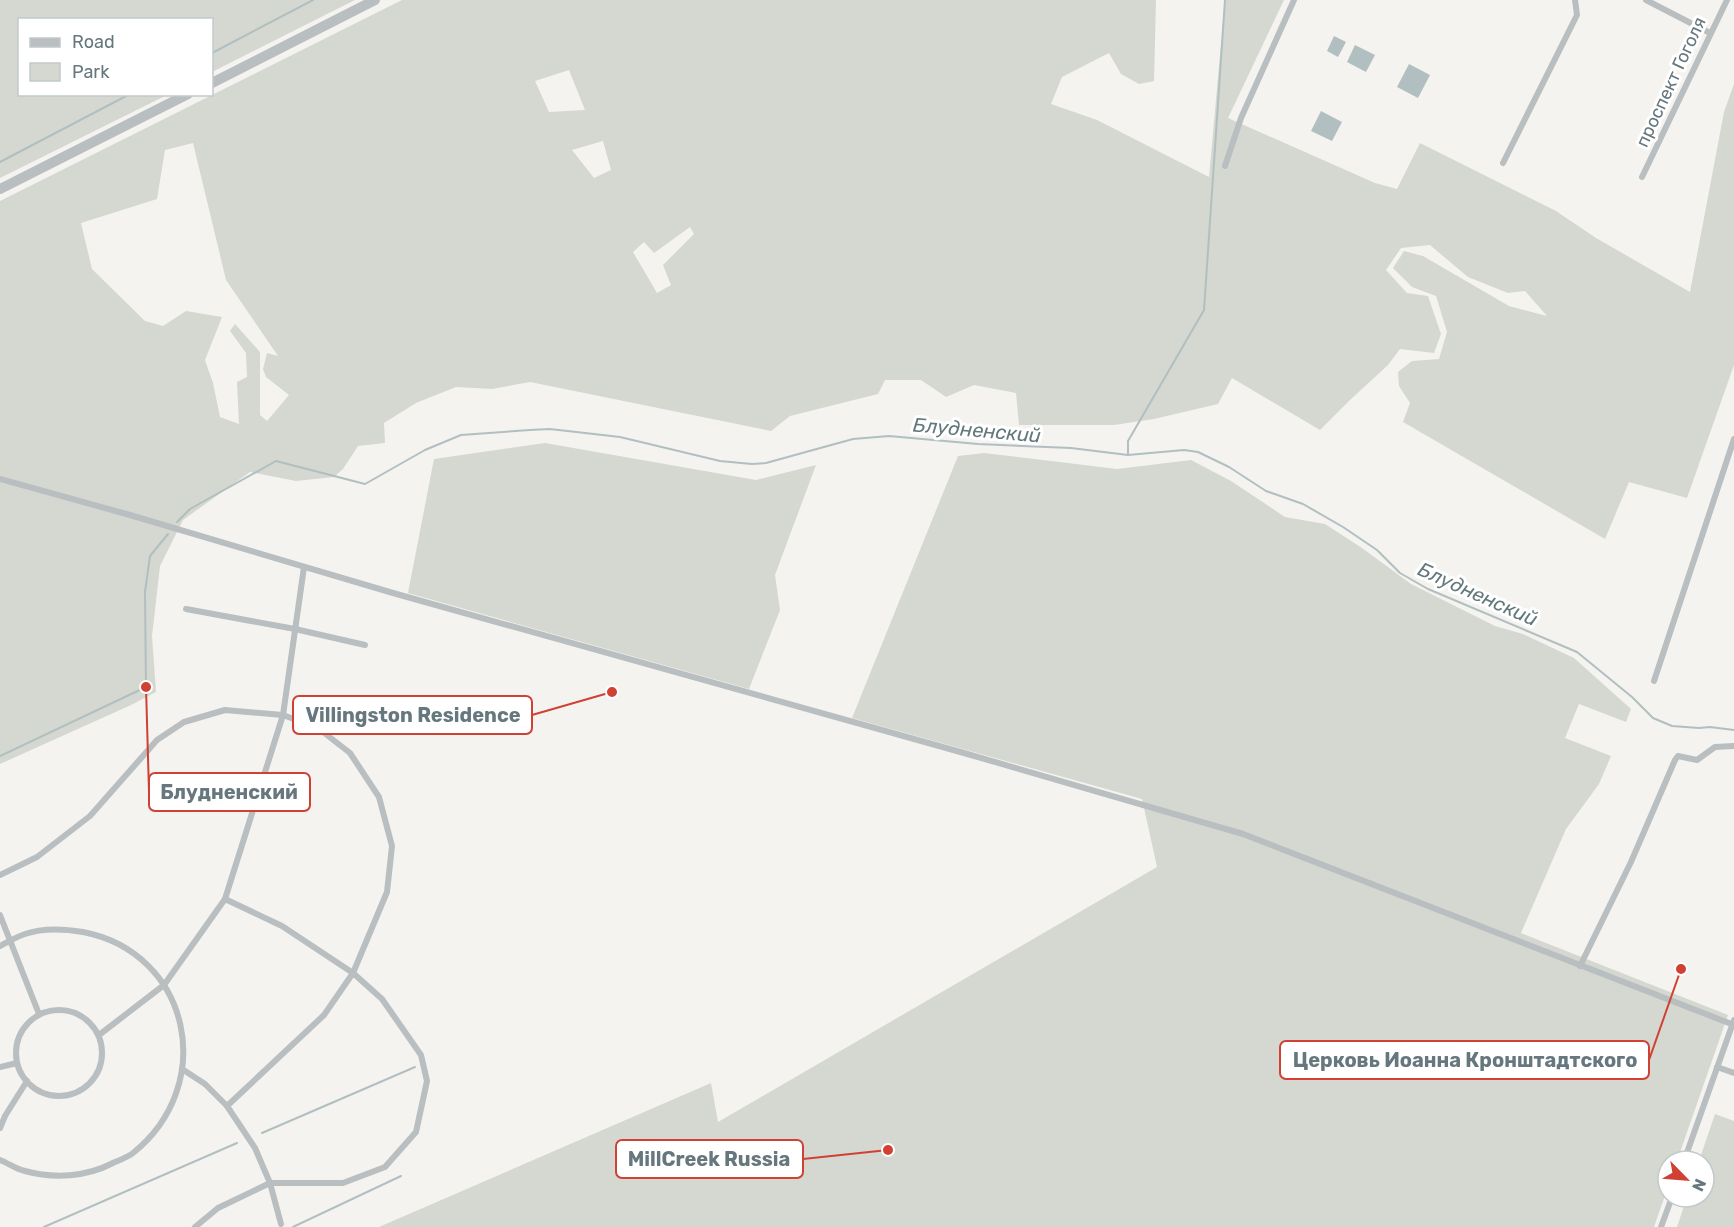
<svg xmlns="http://www.w3.org/2000/svg" width="1734" height="1227" viewBox="0 0 1734 1227" font-family="Rubik,sans-serif">
  <rect width="100%" height="100%" fill="#f4f3f0"/>
  <g fill="#d4d8d0" fill-rule="evenodd">
    <path d="M0,0H355L212,72V20H20V94L167,95L0,178Z"/>
    <path d="M402,0H1156L1154,81L1139,84L1121,74L1109,53L1062,77L1051,104L1097,120L1209,177L1225,0H1284L1228,118L1375,183L1397,189L1420,143L1556,211L1596,238L1690,292L1724,112L1734,84V365L1687,498L1629,482L1605,539L1403,422L1410,403L1399,386L1398,372L1412,361L1439,359L1447,332L1436,296L1412,287L1393,268L1404,251L1423,256L1509,306L1547,316L1525,291L1508,293L1468,277L1430,245L1401,248L1386,270L1407,293L1428,296L1441,334L1434,353L1400,349L1388,365L1350,400L1320,430L1232,378L1218,404L1154,419L1114,425H1019L1016,393L974,385L946,397L921,380H885L878,394L790,416L771,431L530,382L492,389L456,387L416,403L384,423L385,443L358,446L343,469L334,477L296,481L250,472L183,520L160,566L152,636L156,692L131,705L0,764V201ZM569,70L585,110L549,112L535,81ZM603,141L611,170L594,178L572,150ZM193,143L226,280L278,356L267,353L263,369L266,377L289,395L267,421L260,415V352L235,324L230,331L246,353L247,377L237,382L239,424L220,417L213,383L205,360L222,317L186,311L163,326L145,321L92,269L81,223L157,199L165,150ZM690,227L694,234L663,265L671,285L657,293L633,252L644,242L654,253Z"/>
    <path d="M545,443L756,480L816,465L775,575L780,610L749,689L408,593L434,459Z"/>
    <path d="M984,453L1117,469L1191,460L1231,481L1285,517L1325,524L1362,548L1411,584L1495,626L1523,634L1574,658L1631,709L1626,722L1579,704L1565,738L1611,756L1599,784L1566,829L1521,933L1728,1015L1677,1161H1668V1187L1654,1227H379L711,1083L718,1122L1157,867L1142,799L852,718L958,456Z"/>
    <path d="M1715,1114L1734,1121V1227H1677L1687,1197H1704V1161H1699Z"/>
  </g>
  <g fill="#b1bfc1">
    <path d="M1334,36L1346,42L1338,57L1327,51Z"/>
    <path d="M1355,45L1375,55L1366,72L1347,62Z"/>
    <path d="M1409,64L1430,75L1418,98L1397,87Z"/>
    <path d="M1321,111L1342,122L1332,141L1311,131Z"/>
  </g>
  <g fill="none" stroke-linecap="round" stroke-linejoin="round">
    <g stroke="#b1bfc1" stroke-width="2">
      <path d="M212,53L313,0"/>
      <path d="M0,162L130,94"/>
      <path d="M1128,455V441L1204,310L1225,0"/>
      <path d="M177,522L190,509L276,461L365,484L425,450L461,435L530,430L550,429L620,437L720,461L752,464L766,463L853,439L889,436L978,444L1071,448L1128,455L1184,450L1198,452L1229,467L1266,491L1303,504L1343,527L1377,550L1400,573L1428,589L1577,652L1632,697L1653,718L1672,726L1699,728L1710,727L1734,730"/>
      <path d="M0,756L146,687L145,592L150,556L168,534"/>
      <path d="M262,1133L415,1067"/>
      <path d="M44,1227L237,1143"/>
      <path d="M293,1227L401,1176"/>
    </g>
    <g stroke="#b9bec0" stroke-width="6">
      <path d="M1646,0L1710,33"/>
      <path d="M1503,163L1577,15L1575,0"/>
      <path d="M1225,166L1241,118L1294,0"/>
      <path d="M1642,177L1727,0"/>
      <path d="M0,479L130,515L393,593L964,753L1243,834L1734,1025"/>
      <path d="M186,609L295,629L365,645"/>
      <path d="M1654,681L1734,439"/>
      <path d="M0,875L37,857L90,816L157,740L184,722L225,710L283,715L318,728L350,753L379,797L392,846L387,892L353,973L324,1015L227,1106"/>
      <path d="M0,915L39,1014"/>
      <path d="M0,946C8,942 16,937 25,934C42,928 65,929 83,932C191,953 218,1085 133,1153C128,1157 120,1160 113,1163C86,1177 54,1179 25,1171C16,1169 8,1163 0,1160"/>
      <path d="M1580,966L1631,862L1675,760L1678,756L1697,760L1715,747L1734,746"/>
      <circle cx="59" cy="1053" r="43"/>
      <path d="M99,1035L164,985L225,899L283,715L304,567"/>
      <path d="M0,1067L17,1063"/>
      <path d="M1717,1067L1734,1073"/>
      <path d="M182,1069L205,1084L227,1106L255,1148L270,1183L281,1224"/>
      <path d="M0,1128L5,1116L27,1081"/>
      <path d="M1684,1161L1734,1020"/>
      <path d="M195,1227L218,1208L270,1183H343L385,1167L416,1132L427,1081L421,1055L382,999L353,973L282,926L225,899"/>
      <path d="M1661,1227L1672,1197"/>
    </g>
    <g stroke="#b9bec0" stroke-width="10">
      <path d="M212,83L375,0"/>
      <path d="M0,189L188,94"/>
    </g>
  </g>
  <g text-anchor="middle" dominant-baseline="central" stroke-width="6" stroke-linejoin="round" paint-order="stroke">
    <g font-size="18" fill="#66777e" stroke="#fff">
      <text transform="translate(1671 82) rotate(-65)">проспект Гоголя</text>
    </g>
    <g font-size="20" font-style="italic" fill="#62787b" stroke="#fff">
      <text transform="translate(977 430) rotate(5)">Блудненский</text>
      <text transform="translate(1478 594) rotate(24)">Блудненский</text>
    </g>
  </g>
  <path fill="none" stroke="#d04134" stroke-width="2" d="M612 692L532 715M146 687L149 792M1681 969L1649 1060M888 1150L803 1159"/>
  <g fill="#d04134" stroke="#fff" stroke-width="2">
    <circle cx="612" cy="692" r="6"/>
    <circle cx="146" cy="687" r="6"/>
    <circle cx="1681" cy="969" r="6"/>
    <circle cx="888" cy="1150" r="6"/>
  </g>
  <g fill="#fff" stroke="#d04134" stroke-width="2">
    <rect x="293" y="696" width="239" height="38" rx="6"/>
    <rect x="149" y="773" width="161" height="38" rx="6"/>
    <rect x="1280" y="1041" width="369" height="38" rx="6"/>
    <rect x="616" y="1140" width="187" height="38" rx="6"/>
  </g>
  <g font-size="20" text-anchor="middle" font-weight="bold" fill="#66777e">
    <text x="413" y="722">Villingston Residence</text>
    <text x="229" y="799">Блудненский</text>
    <text x="1465" y="1067">Церковь Иоанна Кронштадтского</text>
    <text x="709" y="1166">MillCreek Russia</text>
  </g>
  <rect x="18" y="18" width="195" height="78" fill="#ffffff" stroke="#c2c9cb" stroke-width="1.5"/>
  <rect x="30" y="38" width="30" height="9" fill="#b9bec0" stroke="#c2c9cb" stroke-width="1.5"/>
  <text x="72" y="48" font-size="18" fill="#66777e">Road</text>
  <rect x="30" y="63" width="30" height="18" fill="#d4d8d0" stroke="#c2c9cb" stroke-width="1.5"/>
  <text x="72" y="78" font-size="18" fill="#66777e">Park</text>
  <g transform="translate(1686 1179) rotate(115)"><circle r="28" fill="#ffffff" stroke="#c2c9cb" stroke-width="1.5"/>
  <path d="M0-4.5L10 22L0 15L-10 22Z" fill="#d04134"/>
  <text y="-9" font-size="16" font-weight="bold" text-anchor="middle" fill="#66777e">N</text>
  </g>
</svg>
